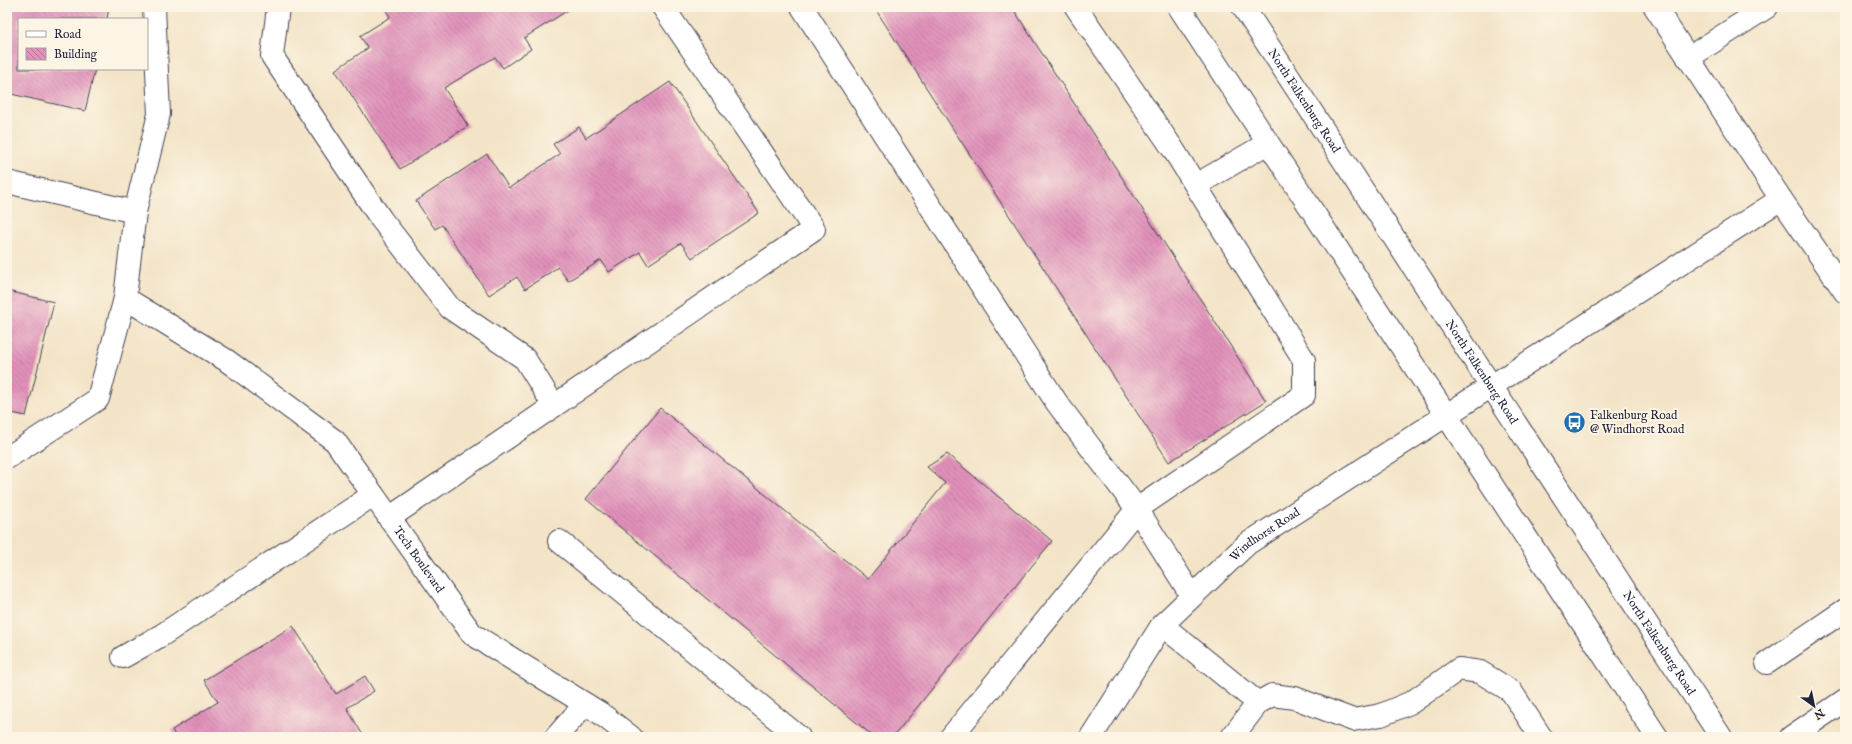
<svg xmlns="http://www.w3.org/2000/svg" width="1852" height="744" viewBox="0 0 1852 744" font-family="'IM FELL English',serif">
  <defs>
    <pattern id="building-back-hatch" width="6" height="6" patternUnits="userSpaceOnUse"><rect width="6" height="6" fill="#e191ba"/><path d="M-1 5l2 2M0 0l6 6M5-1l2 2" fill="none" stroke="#b67698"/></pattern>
  </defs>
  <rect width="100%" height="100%" fill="#fcf5e5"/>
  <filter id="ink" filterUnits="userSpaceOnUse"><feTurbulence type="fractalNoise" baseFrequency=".025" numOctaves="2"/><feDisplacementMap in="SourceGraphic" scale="8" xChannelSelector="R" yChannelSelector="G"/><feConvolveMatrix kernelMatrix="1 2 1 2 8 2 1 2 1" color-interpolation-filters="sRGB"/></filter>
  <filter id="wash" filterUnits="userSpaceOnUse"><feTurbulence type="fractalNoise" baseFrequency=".012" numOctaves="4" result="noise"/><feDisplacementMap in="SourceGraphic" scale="16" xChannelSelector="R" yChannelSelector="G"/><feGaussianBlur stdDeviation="0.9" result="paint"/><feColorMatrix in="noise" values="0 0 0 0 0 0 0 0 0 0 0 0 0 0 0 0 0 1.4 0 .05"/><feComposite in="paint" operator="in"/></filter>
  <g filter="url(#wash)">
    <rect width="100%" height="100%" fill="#f3e4c8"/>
    <g id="blocks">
      <g fill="url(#building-back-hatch)">
        <path d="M7,7H109L107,19H19V69H95L85,111L7,93Z"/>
        <path d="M384,7H573L524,38L531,49L503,68L495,57L444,88L468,126L400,169L335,70L368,48L360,36L390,17Z"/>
        <path d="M874,7H1012L1266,401L1169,462Z"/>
        <path d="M670,82L759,213L692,258L681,243L648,265L640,252L609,272L601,260L568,281L558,267L525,289L517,277L489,295L442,225L435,229L416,201L487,154L509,188L560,154L553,144L579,127L586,138Z"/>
        <path d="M7,291L54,302L26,416L7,412Z"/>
        <path d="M660,408L868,579L945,483L927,467L947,454L1052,541L893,737H874L586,499Z"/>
        <path d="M293,626L336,694L365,676L374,691L347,708L364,737H176L172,730L218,702L204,680Z"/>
      </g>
    </g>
  </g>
  <g filter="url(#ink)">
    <use href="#blocks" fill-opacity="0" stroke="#413f50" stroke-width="1"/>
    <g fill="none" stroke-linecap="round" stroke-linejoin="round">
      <defs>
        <g id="minor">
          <path id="s1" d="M154,7L159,114L135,212L125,298L226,360L335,441L472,634L600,713L631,737"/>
          <path d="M278,7L272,56L381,219L450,308L525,359L554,406"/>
          <path d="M802,7L1057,403L1137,509L951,737"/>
          <path d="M1076,7L1173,149L1304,360V395L1137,509L1192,596"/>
          <path d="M1179,7L1657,737"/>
          <path id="s2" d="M1243,7L1721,737"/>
          <path d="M1688,58L1767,7"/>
          <path d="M7,182L135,212"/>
          <path d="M1196,185L1268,143"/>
          <path d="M1781,199L1845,292"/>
          <path d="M7,458L98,399L125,298"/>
          <path d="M389,518L814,229L663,7"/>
          <path d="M559,541L799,737"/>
          <path d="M1162,625L1258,703L1272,695L1295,698L1353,720L1381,715L1412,702L1459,669L1480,672L1511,691L1541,737"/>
          <path d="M123,657L162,635L373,495"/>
          <path d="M1767,663L1845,610"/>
          <path d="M556,737L585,704"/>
          <path id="s3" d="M1091,737L1162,625L1247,544L1781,199L1655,7"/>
          <path d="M1232,737L1258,703"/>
          <path d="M1791,737L1845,700"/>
        </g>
      </defs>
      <use href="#minor" stroke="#413f50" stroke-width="24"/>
      <use href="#minor" stroke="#fff" stroke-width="22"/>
    </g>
  </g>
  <defs>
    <symbol id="bus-disc" viewBox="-11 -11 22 22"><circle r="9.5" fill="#1f6fb2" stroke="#fcf5e5"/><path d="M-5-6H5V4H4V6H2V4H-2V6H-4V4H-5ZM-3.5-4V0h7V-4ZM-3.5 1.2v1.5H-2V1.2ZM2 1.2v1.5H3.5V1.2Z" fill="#fff"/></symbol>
  </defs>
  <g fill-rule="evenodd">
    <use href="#bus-disc" x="1562" y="410" width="25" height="25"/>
  </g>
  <g text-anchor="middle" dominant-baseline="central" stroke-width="4" stroke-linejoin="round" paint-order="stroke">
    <g font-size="12" fill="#22223b" stroke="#fcf5e5">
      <text stroke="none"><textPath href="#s2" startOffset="112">North Falkenburg Road</textPath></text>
      <text stroke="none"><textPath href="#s2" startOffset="436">North Falkenburg Road</textPath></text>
      <text stroke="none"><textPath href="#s3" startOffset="270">Windhorst Road</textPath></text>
      <text stroke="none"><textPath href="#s1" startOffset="694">Tech Boulevard</textPath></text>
      <text stroke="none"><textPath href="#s2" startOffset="760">North Falkenburg Road</textPath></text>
    </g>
    <g font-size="12" fill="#22223b" stroke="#fcf5e5" text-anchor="start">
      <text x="1590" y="415">Falkenburg Road<tspan x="1590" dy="14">@ Windhorst Road</tspan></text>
    </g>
  </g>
  <rect width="1852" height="744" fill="none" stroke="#fcf5e5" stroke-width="24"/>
  <rect x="18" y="18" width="130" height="52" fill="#fcf5e5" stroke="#a5a1a1"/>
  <rect x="26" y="31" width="20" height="6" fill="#ffffff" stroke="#a5a1a1"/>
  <text x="54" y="38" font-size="12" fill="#22223b">Road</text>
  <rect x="26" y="48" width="20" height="12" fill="url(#building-back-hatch)" stroke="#a5a1a1"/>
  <text x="54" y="58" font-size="12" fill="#22223b">Building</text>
  <g transform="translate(1814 706) rotate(147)" stroke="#fcf5e5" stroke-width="3" paint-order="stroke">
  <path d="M0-3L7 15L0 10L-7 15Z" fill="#22223b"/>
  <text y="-6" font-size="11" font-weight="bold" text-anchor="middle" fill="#22223b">N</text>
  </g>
</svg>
